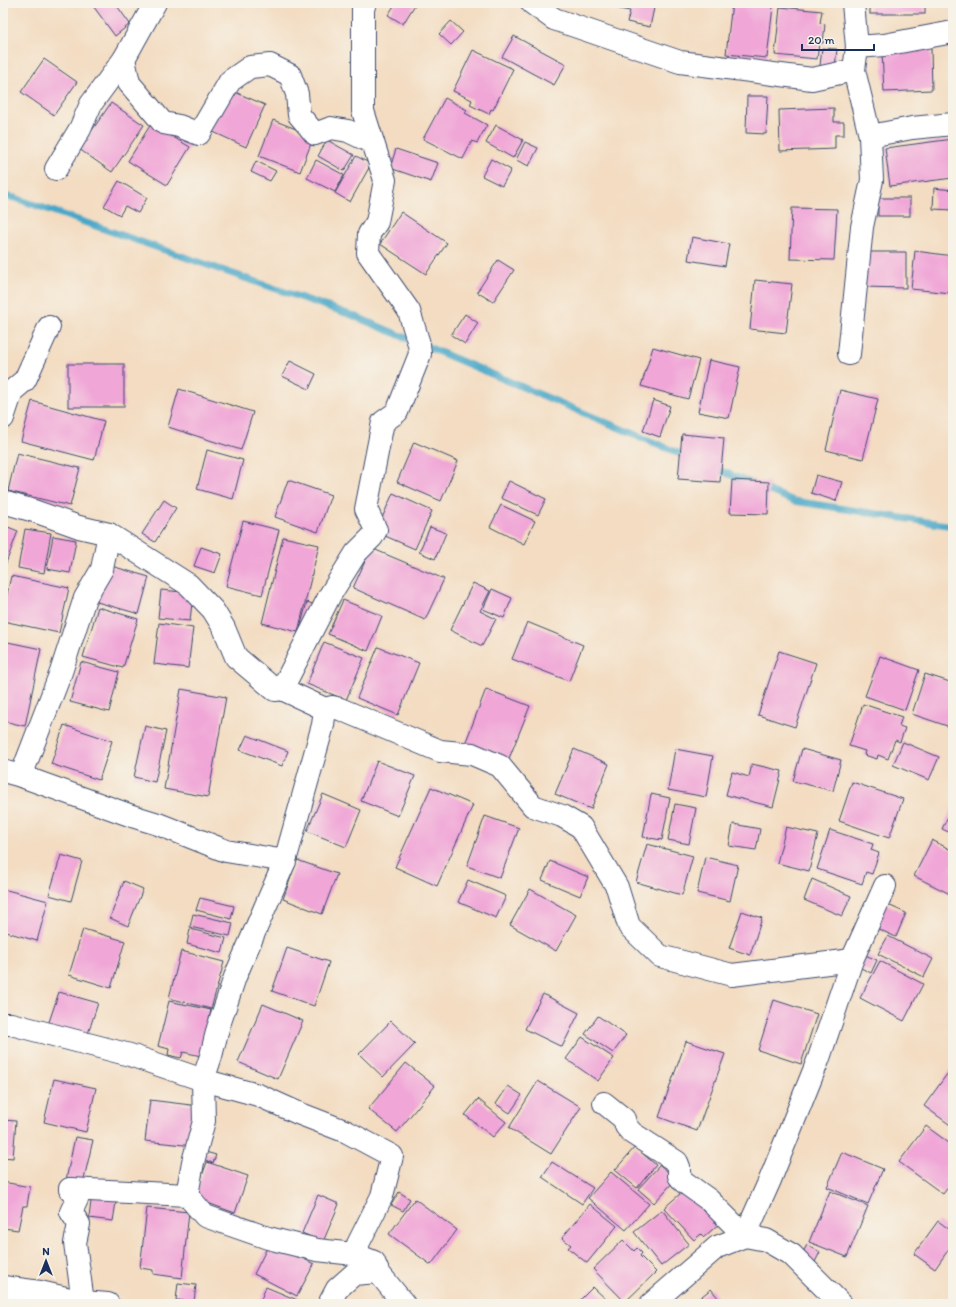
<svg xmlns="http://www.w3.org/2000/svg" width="956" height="1307" viewBox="0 0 956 1307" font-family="Itim,sans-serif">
  <rect width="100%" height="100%" fill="#f7f3e8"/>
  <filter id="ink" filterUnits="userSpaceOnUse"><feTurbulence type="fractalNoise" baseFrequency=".025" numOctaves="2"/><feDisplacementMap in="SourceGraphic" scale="8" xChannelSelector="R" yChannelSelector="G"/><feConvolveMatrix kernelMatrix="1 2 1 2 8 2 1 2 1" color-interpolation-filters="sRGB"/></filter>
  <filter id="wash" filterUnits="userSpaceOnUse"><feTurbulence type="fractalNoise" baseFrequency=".012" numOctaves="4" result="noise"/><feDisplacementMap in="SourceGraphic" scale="16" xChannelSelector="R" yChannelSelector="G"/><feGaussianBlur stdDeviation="0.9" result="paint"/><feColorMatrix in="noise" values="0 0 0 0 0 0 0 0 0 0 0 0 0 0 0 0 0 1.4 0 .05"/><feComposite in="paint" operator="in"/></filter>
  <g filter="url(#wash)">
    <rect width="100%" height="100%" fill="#f3dcc1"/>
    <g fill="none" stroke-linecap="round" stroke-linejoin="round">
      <g stroke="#48a7c7" stroke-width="7">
        <path d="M3,196L15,198L354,316L413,341"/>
        <path d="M423,345L688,457"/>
        <path d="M712,467L794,501L953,526"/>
      </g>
    </g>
    <g id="blocks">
      <g fill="#f0a6d7">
        <path d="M91,3H115L130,24L115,36Z"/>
        <path d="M396,3H416L403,24L388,15Z"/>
        <path d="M620,3H655L650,27L627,22L630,11L619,9Z"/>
        <path d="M732,3L773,6L767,58L726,54Z"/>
        <rect x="870" y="3" width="55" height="11"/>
        <path d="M780,7L822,11L820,23L825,24L823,43H819L817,59L775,55Z"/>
        <path d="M451,21L463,32L451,45L439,34Z"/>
        <path d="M514,36L566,64L554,85L502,57Z"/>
        <path d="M822,48L837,49L835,67L820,66Z"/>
        <path d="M931,49L932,90L884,92L882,51Z"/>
        <path d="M473,50L513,69L493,110L491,109L489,114L470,105L472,100L453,91Z"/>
        <path d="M44,59L77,82L54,115L21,92Z"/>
        <path d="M228,89L265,105L246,147L209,130Z"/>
        <path d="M747,96H768L766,134L746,133Z"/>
        <path d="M445,98L467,110L465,113L487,125L477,143L472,141L463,159L423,139Z"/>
        <path d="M111,103L144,125L112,172L79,149Z"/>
        <path d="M834,108V122H844V135H835V149L780,151L779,110Z"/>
        <path d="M273,120L314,136L300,172L259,156Z"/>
        <path d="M151,124L190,147L167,185L128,161Z"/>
        <path d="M496,125L523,140L513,158L486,143Z"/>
        <path d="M953,139V178L890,186L885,148Z"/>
        <path d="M327,140L354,155L344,171L318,156Z"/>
        <path d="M525,142L538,148L529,166L516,160Z"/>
        <path d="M396,149L438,163L431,182L390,168Z"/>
        <path d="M356,156L371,164L350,202L335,193Z"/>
        <path d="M491,159L511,170L502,186L482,176Z"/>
        <path d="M316,160L344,175L335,192L307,178Z"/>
        <path d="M256,161L276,171L270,181L251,172Z"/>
        <path d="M119,181L147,198L138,213L125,206L120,215L104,206Z"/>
        <path d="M934,188L953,190V210L933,209Z"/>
        <rect x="878" y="198" width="32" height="18"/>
        <path d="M792,208L837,209L834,260L790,259Z"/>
        <path d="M401,212L447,243L426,274L380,244Z"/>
        <path d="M692,237L729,244L725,266L688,260Z"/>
        <path d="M915,251L953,256V277L951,293L911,289Z"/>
        <path d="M863,252H906V288L862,287Z"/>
        <path d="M498,260L514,270L493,302L477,292Z"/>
        <path d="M755,280L792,284L786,333L750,329Z"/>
        <path d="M465,314L478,323L465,344L451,335Z"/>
        <path d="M653,347L699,360L688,399L641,386Z"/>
        <path d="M709,360L740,367L729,418L698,412Z"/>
        <path d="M290,361L316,374L309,389L282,376Z"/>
        <rect x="68" y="364" width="56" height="43"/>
        <path d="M179,389L253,412L241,450L168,427Z"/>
        <path d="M840,390L878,399L863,459L826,450Z"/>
        <path d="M653,400L670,406L660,437L643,431Z"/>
        <path d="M32,401L104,421L94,460L21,441Z"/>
        <path d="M682,434L724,438L720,482L678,479Z"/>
        <path d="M414,442L458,461L441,501L397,482Z"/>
        <path d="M207,450L243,460L233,499L197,489Z"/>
        <path d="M17,453L80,468L70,506L8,491Z"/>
        <path d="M816,475L842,482L836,501L811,493Z"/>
        <path d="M288,480L331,495L318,532L275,517Z"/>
        <path d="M732,480L769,482L768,514L730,513Z"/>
        <path d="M509,481L546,499L538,515L501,498Z"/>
        <path d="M393,493L432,511L415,549L376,532Z"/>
        <path d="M164,500L176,508L155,542L142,534Z"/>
        <path d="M501,505L535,521L524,544L490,527Z"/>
        <path d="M243,521L279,530L262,595L226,586Z"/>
        <path d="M3,525L18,531L3,571Z"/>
        <path d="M430,527L446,533L435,559L419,552Z"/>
        <path d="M25,529L51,533L44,573L18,568Z"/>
        <path d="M53,536L76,540L70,573L47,569Z"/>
        <path d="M283,537L319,545L298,632L262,623Z"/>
        <path d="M201,547L222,554L215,573L194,566Z"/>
        <path d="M371,548L444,579L425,620L353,588Z"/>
        <path d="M108,565L149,577L139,614L97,602Z"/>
        <path d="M11,576L69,588L59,633L3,621V613Z"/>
        <path d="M473,583L490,591L480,611L496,619L482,646L450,630Z"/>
        <path d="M492,589L512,598L504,618L483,609Z"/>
        <path d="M161,590L193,593L190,621L158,618Z"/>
        <path d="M343,600L382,616L368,651L328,634Z"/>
        <path d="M307,602L318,606L310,632L300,628Z"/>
        <path d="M98,607L138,619L123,668L83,657Z"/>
        <path d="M527,622L583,645L569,681L512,659Z"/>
        <path d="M159,623L193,628L188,668L154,664Z"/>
        <path d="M3,641L41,649L25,726L3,721Z"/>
        <path d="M324,642L364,658L346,700L307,684Z"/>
        <path d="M378,647L419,663L398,715L357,698Z"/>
        <path d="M779,651L816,663L795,727L758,715Z"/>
        <path d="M880,656L919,670L905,710L865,696Z"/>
        <path d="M81,662L119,672L109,712L70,702Z"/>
        <path d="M925,674L953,683V728L912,714Z"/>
        <path d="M181,689L226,697L208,797L164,789Z"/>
        <path d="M486,689L530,706L508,761L465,744Z"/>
        <path d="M863,704L902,717L899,726L905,728L900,742L895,740L888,759L878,755L877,759L864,755L865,751L849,746Z"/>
        <path d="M64,725L112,741L99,780L51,764Z"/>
        <path d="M145,726L166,731L155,782L134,777Z"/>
        <path d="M247,735L288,751L282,766L240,750Z"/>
        <path d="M903,742L939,757L929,780L893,765Z"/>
        <path d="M574,749L609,764L591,809L555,794Z"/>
        <path d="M675,749L713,756L706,797L668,790Z"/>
        <path d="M802,749L841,760L833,791L793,781Z"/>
        <path d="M377,761L415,776L398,816L361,801Z"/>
        <path d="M752,764L782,771L773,807L726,795L732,772L749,777Z"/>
        <path d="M852,782L903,799L889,838L839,821Z"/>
        <path d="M431,787L473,805L437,886L395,867Z"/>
        <path d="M323,794L361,810L346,847L307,831Z"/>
        <path d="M651,794L670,798L662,840L643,837Z"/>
        <path d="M675,804L696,808L689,844L668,840Z"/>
        <path d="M953,806V834L942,829Z"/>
        <path d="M485,816L519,828L500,878L467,866Z"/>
        <path d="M733,824L760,829L756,850L729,846Z"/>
        <path d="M786,827L818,834L809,871L777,863Z"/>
        <path d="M830,830L873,844L871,850L879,853L872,874L866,872L862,884L817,869Z"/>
        <path d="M932,840L953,851V889L950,894L914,876Z"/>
        <path d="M647,844L693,856L682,895L636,882Z"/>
        <path d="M61,855L82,861L71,901L49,895Z"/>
        <path d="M705,857L738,865L730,901L697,893Z"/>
        <path d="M297,860L337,874L322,914L283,899Z"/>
        <path d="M550,861L588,877L580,896L542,880Z"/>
        <path d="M812,879L851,896L842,916L804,900Z"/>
        <path d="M468,880L506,896L496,918L458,902Z"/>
        <path d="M124,881L143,889L128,926L110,918Z"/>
        <path d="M3,889L48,901L37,941L3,931Z"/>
        <path d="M530,889L576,915L556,951L510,925Z"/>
        <path d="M200,898L234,906L231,919L196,910Z"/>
        <path d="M886,904L906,913L896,937L876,928Z"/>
        <path d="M742,911L762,918L750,955L729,948Z"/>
        <path d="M193,914L233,923L230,936L190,927Z"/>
        <path d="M83,929L125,941L111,988L69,975Z"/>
        <path d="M190,929L226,938L222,953L187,944Z"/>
        <path d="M888,936L933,959L924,977L878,954Z"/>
        <path d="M287,948L329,962L314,1006L272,991Z"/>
        <path d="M181,951L224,962L211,1009L169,998Z"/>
        <path d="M865,955L877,960L871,973L859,967Z"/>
        <path d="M880,961L923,984L904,1021L860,998Z"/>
        <path d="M59,992L98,1003L85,1043L46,1031Z"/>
        <path d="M543,994L579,1013L562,1047L525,1029Z"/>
        <path d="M774,1000L817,1014L801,1064L758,1050Z"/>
        <path d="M169,1001L211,1010L201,1056L183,1052L181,1058L168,1055L169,1049L158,1046Z"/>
        <path d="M263,1004L303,1021L278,1079L238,1062Z"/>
        <path d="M598,1016L626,1035L613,1053L585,1034Z"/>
        <path d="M391,1021L415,1044L383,1077L359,1054Z"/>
        <path d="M582,1037L614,1058L598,1081L566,1059Z"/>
        <path d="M686,1041L725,1054L697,1131L659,1117Z"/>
        <path d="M406,1063L435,1086L397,1132L368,1109Z"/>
        <path d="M950,1070L953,1072V1127L924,1106Z"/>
        <path d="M54,1079L96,1088L86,1132L44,1122Z"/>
        <path d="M538,1081L581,1107L551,1154L509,1128Z"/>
        <path d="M508,1086L522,1095L510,1113L496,1104Z"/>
        <path d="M478,1099L506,1122L493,1137L465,1115Z"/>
        <path d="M150,1100L199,1106L194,1146L145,1141Z"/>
        <path d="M3,1120L16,1121L13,1158L3,1157Z"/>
        <path d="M926,1126L953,1146V1181L943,1194L899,1162Z"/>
        <path d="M75,1137L93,1140L83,1183L66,1180Z"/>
        <path d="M635,1147L656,1165L637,1188L615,1170Z"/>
        <path d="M202,1151L216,1155L213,1163L200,1159Z"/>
        <path d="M842,1152L883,1169L868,1204L827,1187Z"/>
        <path d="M207,1162L248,1176L235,1213L194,1198Z"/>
        <path d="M552,1162L593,1188L582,1204L542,1177Z"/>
        <path d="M660,1165L676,1179L654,1203L638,1189Z"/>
        <path d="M611,1172L649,1204L626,1230L588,1198Z"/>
        <path d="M3,1182L30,1187L27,1206H23L18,1230L3,1228Z"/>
        <path d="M689,1186L721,1222L704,1237L701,1234L694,1240L664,1208Z"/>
        <path d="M830,1191L868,1206L847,1257L809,1242Z"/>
        <path d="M399,1192L410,1199L403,1211L391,1205Z"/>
        <path d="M92,1193L117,1196L113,1221L89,1218Z"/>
        <path d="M318,1195L339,1204L323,1242L302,1233Z"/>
        <path d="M415,1199L457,1230L431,1265L389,1234Z"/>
        <path d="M590,1204L617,1226L587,1263L568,1248L571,1245L562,1238Z"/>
        <path d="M147,1208L189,1212L182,1278L153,1274V1270L140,1268Z"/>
        <path d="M662,1210L689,1244L661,1266L634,1232Z"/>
        <path d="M938,1221L953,1232V1243L935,1269L914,1254Z"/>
        <path d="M623,1240L634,1251L637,1248L642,1253L640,1256L656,1272L625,1302L593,1269Z"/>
        <path d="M270,1242L314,1264L297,1296L254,1274Z"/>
        <path d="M807,1245L820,1252L814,1264L800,1257Z"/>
        <path d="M178,1283L196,1285L194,1302L176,1300Z"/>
        <path d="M266,1287L302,1302L301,1304H259Z"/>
        <path d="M593,1287L611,1304H576Z"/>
        <path d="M711,1289L723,1304H692Z"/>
      </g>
    </g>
  </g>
  <g filter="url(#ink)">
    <use href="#blocks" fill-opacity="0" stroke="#3b496d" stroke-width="1"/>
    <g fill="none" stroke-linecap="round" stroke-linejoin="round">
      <defs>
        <g id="minor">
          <path d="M532,3L554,19L680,62L812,79L854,70"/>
          <path d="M857,47L884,45L953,32"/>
          <path d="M124,59L129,83L163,123L179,126L199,134L230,81L250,67L270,65L290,75L297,94L299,115L315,134L331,128L348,131L373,143"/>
          <path d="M870,136L912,128L953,124"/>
          <path d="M56,169L80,129L91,104L124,59L155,3"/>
          <path d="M849,354L862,227L872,180L870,136L854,70L857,47L853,3"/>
          <path d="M3,418L12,391L25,380L49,327"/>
          <path d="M3,502L34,511L79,527L109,534L189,585L213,610L224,628L236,657L275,690L282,689L325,709L332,707L340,709L440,751L472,754L500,766L533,806L562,816L581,827L617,887L629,926L660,956L732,975L852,960"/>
          <path d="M282,689L330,595L356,553L372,537L376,530L366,509L383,422L397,412L420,354L419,344L409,311L368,253L369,234L377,222L385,180L363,111V9L365,3"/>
          <path d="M3,771L21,776L132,816L158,824L226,851L285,861"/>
          <path d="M21,776L61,672L85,598L102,569L109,534"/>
          <path d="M3,1024H11L130,1055L203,1080L258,1095L298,1113L347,1132L392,1156L382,1196L358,1244L354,1254"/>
          <path d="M604,1103L624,1119L626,1126L632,1133L677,1162L679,1167V1176L684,1182L709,1200L745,1236L766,1240L792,1255L841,1304"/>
          <path d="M70,1189L187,1195L205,1216L268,1238L317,1250L354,1254L374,1262L378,1272L404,1304"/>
          <path d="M70,1189L78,1197L71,1212L79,1224L75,1243L83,1302"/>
          <path d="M187,1195L193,1162L204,1121L203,1080L211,1056L218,1028L235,977L285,861L323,725L325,709"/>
          <path d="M3,1287L40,1292L83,1302L108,1304"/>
          <path d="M329,1304L337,1289L354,1274L378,1272"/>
          <path d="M651,1304L717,1247L745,1236L770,1180L819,1058L852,960L885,886"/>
        </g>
      </defs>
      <use href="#minor" stroke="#3b496d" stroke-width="24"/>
      <use href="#minor" stroke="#fff" stroke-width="22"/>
    </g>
  </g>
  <rect width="956" height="1307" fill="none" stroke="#f7f3e8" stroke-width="16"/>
  <g transform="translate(46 1261)" stroke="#f7f3e8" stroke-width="3" paint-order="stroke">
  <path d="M0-3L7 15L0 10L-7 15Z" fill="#1b2f5e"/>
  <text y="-6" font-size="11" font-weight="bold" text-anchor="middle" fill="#1b2f5e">N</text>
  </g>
  <path d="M802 44v6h72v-6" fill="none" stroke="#1b2f5e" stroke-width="2"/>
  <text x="808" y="44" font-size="12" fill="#1b2f5e" stroke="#f7f3e8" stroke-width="3" paint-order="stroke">20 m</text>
</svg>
